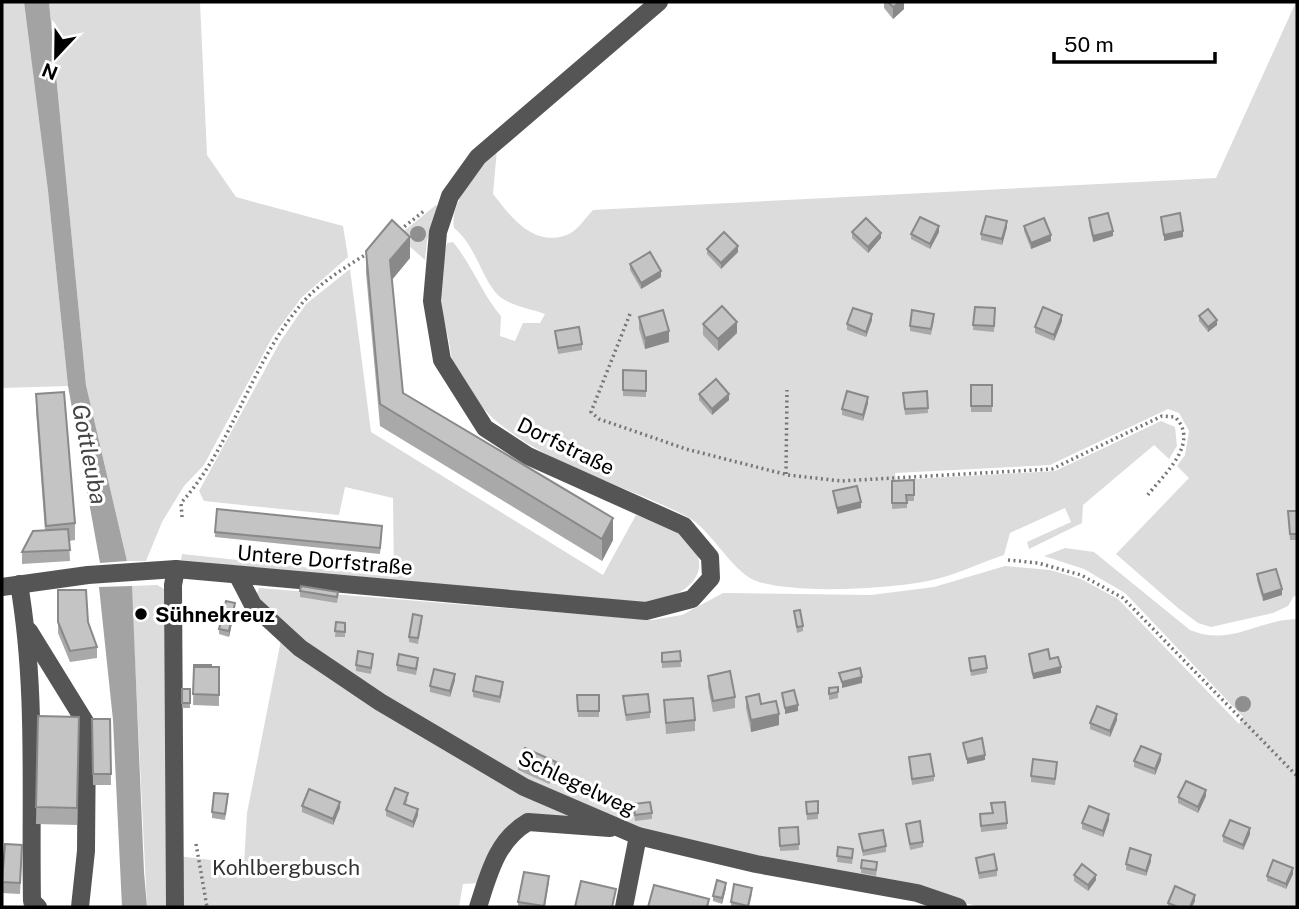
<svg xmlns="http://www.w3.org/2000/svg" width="1299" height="909" viewBox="0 0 1299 909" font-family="'Public Sans',sans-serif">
  <rect width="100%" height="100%" fill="#fff"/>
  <g fill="#dcdcdc">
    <path d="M2,2H24L48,191L68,386L2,388Z"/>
    <path d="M49,2H200L207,155L236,197L343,226L348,257L302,297L273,336L204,465L184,486L162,522L146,561H127L86,385Z"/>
    <path d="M1296,2L1297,597L1294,596L1288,606L1273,613L1211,627L1198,623L1178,608L1116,554L1189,478L1177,466L1185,455L1189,431L1179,413L1168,409L1050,465L895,473L896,480L1055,471L1161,421L1175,427L1177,446L1169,459L1154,445L1083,505L1082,523L1029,549L1027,542L1071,522L1065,508L1010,533L1004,555C979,563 954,576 928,581C886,589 800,594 759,582C733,575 712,529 686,516C615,480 527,461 474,399C469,393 460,386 457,378C452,365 451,350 448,337C440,305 437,274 447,243L453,242C472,265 482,294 501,316L500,336L515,341L523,323H540L545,314C529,308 507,306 495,292C479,271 475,245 454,228C449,201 480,168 497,149L493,194C511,217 534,249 569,234C578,230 586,217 593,210L1216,178Z"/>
    <path d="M436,205L438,208L427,240L425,260L398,236Z"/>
    <path d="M350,269L371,432L603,575L636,515C651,520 668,525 680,534C719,564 693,594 654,601C628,606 566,596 537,594C418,585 299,573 181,560L182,554L394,577L393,498L345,487L339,515L204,501L199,491L280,342L306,304Z"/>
    <path d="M1065,548L1094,552L1190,630C1230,647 1256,620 1297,619V907H979L916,888L766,861L642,829L525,782L459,745L302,641L256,597L259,588L652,620L682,615L723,593L871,595L934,587L1005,566L1050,570L1081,579L1118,599L1239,724L1243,717L1125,593L1084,569L1044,556Z"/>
    <path d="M157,585L166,590L170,907H147L132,601V586Z"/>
    <path d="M281,640L595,822L529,816L480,883L463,884L459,907H182L178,856L244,864L247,813Z"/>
  </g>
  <g fill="#a3a3a3">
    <path d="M24,2H49L86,385L127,561L100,563L68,386L48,191Z"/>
    <path d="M132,586L144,872L147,907H122L113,720L99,587Z"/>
  </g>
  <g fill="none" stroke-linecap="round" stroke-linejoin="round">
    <g stroke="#777" stroke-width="3.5" stroke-dasharray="2 3.5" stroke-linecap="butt">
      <path d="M400,230L424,211"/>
      <path d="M630,314L591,412L599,419L686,449L788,475L841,481L1052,469L1162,416L1175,417C1201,443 1163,475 1147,496"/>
      <path d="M786,474L787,390"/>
      <path d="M182,517L181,503C234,444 251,361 304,301C322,281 346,267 368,253"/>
      <path d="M1008,560L1038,563L1081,575L1123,598L1297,776"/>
      <path d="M196,844L207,907"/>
    </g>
    <g stroke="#555" stroke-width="18">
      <path d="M238,576L253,605L300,648L380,702L524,787L638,836L756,864L917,893L958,907"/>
      <path d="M19,584C37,689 30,795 32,901L38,907"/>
      <path d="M2,587L88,575L176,569L646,611L692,599L711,578L710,557L684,526L528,456L485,428L442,360L432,301L438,232L450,196L478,157L659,2"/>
      <path d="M29,631L87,725L86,851L80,907"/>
      <path d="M175,907L173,585L176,569"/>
      <path d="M478,907C489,874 496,841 528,822L610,828"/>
      <path d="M624,907L638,836"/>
    </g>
  </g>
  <g fill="#8f8f8f">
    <circle cx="418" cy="234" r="8"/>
    <circle cx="1243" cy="704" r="8"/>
  </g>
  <g fill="#a9a9a9">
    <path d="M884,2H904V9L893,19L884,8Z"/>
    <path d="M1089,218L1113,236L1093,242L1089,224Z"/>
    <path d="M1024,226L1051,241L1031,249L1024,231Z"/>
    <path d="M1007,227L1002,245L981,240V234Z"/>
    <path d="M852,232L881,238L868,253L852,238Z"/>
    <path d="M939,232L930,249L911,239V234Z"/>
    <path d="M707,249L738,252L721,269L707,254Z"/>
    <path d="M366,251L410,258L392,280L403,393L613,540L602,561L380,426L366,273Z"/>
    <path d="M630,264L661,277L641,289L630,270Z"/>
    <path d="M975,307L995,308L994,332L973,330Z"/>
    <path d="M1199,316L1217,325L1208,332L1199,321Z"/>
    <path d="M639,317L669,342L645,349L639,329Z"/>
    <path d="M872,320L866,337L847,330V324Z"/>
    <path d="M934,320L931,335L910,331V326Z"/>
    <path d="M1062,321L1054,341L1035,333V327Z"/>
    <path d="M703,324L737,333L718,351L703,335Z"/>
    <path d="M555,331L582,344V350L558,354Z"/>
    <path d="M623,370L646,371V397L623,396Z"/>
    <rect x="971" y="385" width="21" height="27"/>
    <path d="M927,391L928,413L905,415L903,393Z"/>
    <path d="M36,394L75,523V540L69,541L70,561L22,564V552L45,531L36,411Z"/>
    <path d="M699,394L729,400L712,415L699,400Z"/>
    <path d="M868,403L863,421L842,415V409Z"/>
    <path d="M914,480V501H907V508L892,509V481Z"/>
    <path d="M1288,511H1297V540H1290Z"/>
    <path d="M215,532H382L380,554L215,537Z"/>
    <path d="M1257,574L1282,595L1263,601L1257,580Z"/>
    <path d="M58,590L88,622L97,647V658L70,662L58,633Z"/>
    <path d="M300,591L338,597L337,603L300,597Z"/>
    <path d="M235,609L229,637L219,634V629Z"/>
    <path d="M794,611L803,626V631L797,633Z"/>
    <path d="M422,621L418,644L409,642V637Z"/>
    <path d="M336,622L345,623V637H335Z"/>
    <path d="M680,651L681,667L662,668V653Z"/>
    <path d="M1029,654L1050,659L1061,673L1033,679L1029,660Z"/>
    <path d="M969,658L987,668V673L971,676Z"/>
    <path d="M373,660L371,674L356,671V665Z"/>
    <path d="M418,664L416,675L397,671V665Z"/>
    <path d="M194,665L219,667V706L193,705Z"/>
    <path d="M708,676L735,697V708L713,712L708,687Z"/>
    <path d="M455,680L450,697L430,692V686Z"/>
    <path d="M503,688L500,703L473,697V691Z"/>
    <path d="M829,688L838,692V698L829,700Z"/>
    <rect x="182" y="689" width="8" height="19"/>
    <path d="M577,695H599V717H578Z"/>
    <path d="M623,696L650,712V718L626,721Z"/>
    <path d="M746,697L761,704L779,725L751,732L746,708Z"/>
    <path d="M664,700L695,720V731L666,734Z"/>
    <path d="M38,716L79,717L77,825L36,824Z"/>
    <path d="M92,719H110L111,785H93Z"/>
    <path d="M1117,720L1110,737L1090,729V723Z"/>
    <path d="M909,757L934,776V781L912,785Z"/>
    <path d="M1161,760L1155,775L1134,767V761Z"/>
    <path d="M518,764L556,767L549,784L518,770Z"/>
    <path d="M1057,767L1055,785L1031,782V776Z"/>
    <path d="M1206,796L1198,813L1178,803V797Z"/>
    <path d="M408,799L406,804L418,815L413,828L386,816V810Z"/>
    <path d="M228,800L225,820L212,818V812Z"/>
    <path d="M818,801V819L807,820L806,802Z"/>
    <path d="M991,803L1007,823V829L981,832L980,814L992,813Z"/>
    <path d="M633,804L652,813V819L635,821Z"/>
    <path d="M302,806L340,808L333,825L302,812Z"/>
    <path d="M1109,820L1103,837L1082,829V823Z"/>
    <path d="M906,824L923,842V847L910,850Z"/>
    <path d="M798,827L799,850L780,851L779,828Z"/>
    <path d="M859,834L886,846V852L863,856Z"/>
    <path d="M1250,834L1243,850L1223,842V836Z"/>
    <path d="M838,847L853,855L852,864L837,862Z"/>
    <path d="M22,856L20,894L2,893V882Z"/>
    <path d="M976,858L997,870V876L979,879Z"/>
    <path d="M1151,861L1146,876L1126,870V864Z"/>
    <path d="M861,868H877L876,876L861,873Z"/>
    <path d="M1293,874L1286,889L1267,881V876Z"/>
    <path d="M1074,875L1096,880L1088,891L1074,881Z"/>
    <path d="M549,882L545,907H518V902Z"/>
    <path d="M726,888L722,904L713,901V896Z"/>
    <path d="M752,894L749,907H731V902Z"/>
    <path d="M1195,901L1192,907H1168V903Z"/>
  </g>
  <g fill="#898989">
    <path d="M900,2H904V9L893,19V7Z"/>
    <path d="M1007,221V227L1002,245V239Z"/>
    <path d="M939,226V232L930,249V244Z"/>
    <path d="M1113,231V236L1093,242V236Z"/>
    <path d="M1183,231V237L1164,241V235Z"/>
    <path d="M881,233V238L868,253V247Z"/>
    <path d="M1051,235V241L1031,249V243Z"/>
    <path d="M410,237V258L390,282V260Z"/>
    <path d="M738,246V252L721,269V263Z"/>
    <path d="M661,271V277L641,289V283Z"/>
    <path d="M872,314V320L866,337V332Z"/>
    <path d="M1062,315V321L1054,341V335Z"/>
    <path d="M1217,320V325L1208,332V327Z"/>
    <path d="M737,322V333L718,351V339Z"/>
    <path d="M669,331V342L645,349V338Z"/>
    <path d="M729,394V400L712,415V409Z"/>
    <path d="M868,397V403L863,421V415Z"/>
    <path d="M861,502V508L837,514V508Z"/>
    <path d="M613,518V540L602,561V539Z"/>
    <path d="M1282,589V595L1263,601V595Z"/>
    <path d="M235,603V609L229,637V631Z"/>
    <path d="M1061,667V673L1033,679V674Z"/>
    <path d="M455,674V680L450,697V691Z"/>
    <path d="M862,677V683L842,688V682Z"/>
    <path d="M798,705V711L785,714V708Z"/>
    <path d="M779,714V725L751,732V720Z"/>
    <path d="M1117,714V720L1110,737V731Z"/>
    <path d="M1161,754V760L1155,775V769Z"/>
    <path d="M985,755V760L967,764V759Z"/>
    <path d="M556,762V767L549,784V778Z"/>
    <path d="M1206,790V796L1198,813V807Z"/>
    <path d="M340,802V808L333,825V819Z"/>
    <path d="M418,809V815L413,828V822Z"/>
    <path d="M1109,814V820L1103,837V831Z"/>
    <path d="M1250,828V834L1243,850V845Z"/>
    <path d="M1151,855V861L1146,876V871Z"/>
    <path d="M1293,868V874L1286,889V884Z"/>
    <path d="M1096,875V880L1088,891V885Z"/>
    <path d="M726,883V888L722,904V898Z"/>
    <path d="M1195,895V901L1192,907H1190Z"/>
  </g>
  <g fill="#c4c4c4" stroke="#898989" stroke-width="2">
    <path d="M888,2H900L893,7Z"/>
    <path d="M1108,213L1113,231L1093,236L1089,218Z"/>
    <path d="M1180,213L1183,231L1164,235L1161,217Z"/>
    <path d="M986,216L1007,221L1002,239L981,234Z"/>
    <path d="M920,217L939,226L930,244L911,234Z"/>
    <path d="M866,218L881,233L868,247L852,232Z"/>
    <path d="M1044,218L1051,235L1031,243L1024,226Z"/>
    <path d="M392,220L410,237L390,260L403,393L613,518L602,539L380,404L366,251Z"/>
    <path d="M724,232L738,246L721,263L707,249Z"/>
    <path d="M650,252L661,271L641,283L630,264Z"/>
    <path d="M722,306L737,322L718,339L703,324Z"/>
    <path d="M975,307L995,308L994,326L973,325Z"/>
    <path d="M1043,307L1062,315L1054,335L1035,327Z"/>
    <path d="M853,308L872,314L866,332L847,324Z"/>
    <path d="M1208,309L1217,320L1208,327L1199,316Z"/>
    <path d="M663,310L669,331L645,338L639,317Z"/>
    <path d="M912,310L934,314L931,329L910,326Z"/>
    <path d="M579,327L582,344L558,348L555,331Z"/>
    <path d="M623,370L646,371V391L623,390Z"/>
    <path d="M716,379L729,394L712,409L699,394Z"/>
    <rect x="971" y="385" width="21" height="21"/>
    <path d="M847,391L868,397L863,415L842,409Z"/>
    <path d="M927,391L928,408L905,409L903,393Z"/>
    <path d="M64,392L75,523L46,526L36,394Z"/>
    <path d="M914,480V495H906L907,503H892V481Z"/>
    <path d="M857,486L861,502L837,508L833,491Z"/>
    <path d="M217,509L382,526L380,548L215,532Z"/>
    <path d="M1288,511H1297V534H1290Z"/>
    <path d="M68,529L70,550L22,552L33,531Z"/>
    <path d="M1276,569L1282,589L1263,595L1257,574Z"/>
    <path d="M301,586L338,592L337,597L300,591Z"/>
    <path d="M58,590H86L88,622L97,647L70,651L58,622Z"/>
    <path d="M226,601L235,603L229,631L219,629Z"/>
    <path d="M800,610L803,626L797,627L794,611Z"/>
    <path d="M413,614L422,616L418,638L409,637Z"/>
    <path d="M336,622L345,623V632L335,631Z"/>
    <path d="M1048,649L1050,659L1058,657L1061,667L1033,674L1029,654Z"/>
    <path d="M358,651L373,654L371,668L356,665Z"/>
    <path d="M680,651L681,661L662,662V653Z"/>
    <path d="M399,654L418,658L416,669L397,665Z"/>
    <path d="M985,656L987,668L971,671L969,658Z"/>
    <rect x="194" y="665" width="17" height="2"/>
    <path d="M194,667H219V695L193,694Z"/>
    <path d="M860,668L862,677L842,682L839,673Z"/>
    <path d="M434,669L455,674L450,691L430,686Z"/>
    <path d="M730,671L735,697L713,701L708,676Z"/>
    <path d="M476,676L503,682L500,697L473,691Z"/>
    <path d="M838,687V692L829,694V688Z"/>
    <rect x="182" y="689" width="8" height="14"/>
    <path d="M794,690L798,705L785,708L782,693Z"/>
    <path d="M648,694L650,712L626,715L623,696Z"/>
    <path d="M759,694L761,704L776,701L779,714L751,720L746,697Z"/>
    <path d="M577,695H599V711H578Z"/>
    <path d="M693,698L695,720L666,723L664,700Z"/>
    <path d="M1097,706L1117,714L1110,731L1090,723Z"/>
    <path d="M38,716L79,717L77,808L36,807Z"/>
    <path d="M92,719H110L111,774H93Z"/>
    <path d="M982,738L985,755L967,759L963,743Z"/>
    <path d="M1141,746L1161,754L1155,769L1134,761Z"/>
    <path d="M525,748L556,762L549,778L518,764Z"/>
    <path d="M930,754L934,776L912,779L909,757Z"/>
    <path d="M1033,759L1057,762L1055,779L1031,776Z"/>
    <path d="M1186,781L1206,790L1198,807L1178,797Z"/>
    <path d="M395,788L408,793L404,804L418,809L413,822L386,810Z"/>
    <path d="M309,789L340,802L333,819L302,806Z"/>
    <path d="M214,793L228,794L225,814L212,812Z"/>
    <path d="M818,801V813L807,814L806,802Z"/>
    <path d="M650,802L652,813L635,815L633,804Z"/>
    <path d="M1005,802L1007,823L981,826L980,814L993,813L991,803Z"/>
    <path d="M1089,806L1109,814L1103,831L1082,823Z"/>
    <path d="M1230,820L1250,828L1243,845L1223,836Z"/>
    <path d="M920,821L923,842L910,844L906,824Z"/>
    <path d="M798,827L799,844L780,846L779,828Z"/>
    <path d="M883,830L886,846L863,851L859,834Z"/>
    <path d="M5,844L22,845L20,883L2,882Z"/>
    <path d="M838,847L853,849L852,858L837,856Z"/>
    <path d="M1130,848L1151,855L1146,871L1126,864Z"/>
    <path d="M994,854L997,870L979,873L976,858Z"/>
    <path d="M862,860L877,862L876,870L861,868Z"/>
    <path d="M1273,860L1293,868L1286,884L1267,876Z"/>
    <path d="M1082,864L1096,875L1088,885L1074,875Z"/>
    <path d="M524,872L549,876L544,906L518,902Z"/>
    <path d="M717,880L726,883L722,898L713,896Z"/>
    <path d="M581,881L616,889L612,907H575Z"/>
    <path d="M734,884L752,888L748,906L731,902Z"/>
    <path d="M654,885L709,899L707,907H648Z"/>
    <path d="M1175,886L1195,895L1190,907H1178L1168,903Z"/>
  </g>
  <circle fill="#000" stroke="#fff" stroke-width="2.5" cx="141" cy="614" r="7"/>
  <g text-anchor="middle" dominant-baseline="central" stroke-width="6" stroke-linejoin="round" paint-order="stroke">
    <g font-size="21" fill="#000" stroke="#fff">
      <text transform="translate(566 446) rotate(26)">Dorfstraße</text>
      <text transform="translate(325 560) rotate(5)">Untere Dorfstraße</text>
      <text transform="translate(577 783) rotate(25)">Schlegelweg</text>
    </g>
    <g font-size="21" font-weight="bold" fill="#000" stroke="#fff" text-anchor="start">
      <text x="155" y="614">Sühnekreuz</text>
    </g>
    <g font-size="21" fill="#333" stroke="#fff">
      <text x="286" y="867">Kohlbergbusch</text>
    </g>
    <g font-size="23" font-style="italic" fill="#444" stroke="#fff">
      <text transform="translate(90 454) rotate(79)">Gottleuba</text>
    </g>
  </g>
  <rect width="1299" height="909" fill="none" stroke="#000000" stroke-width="7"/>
  <g transform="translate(56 56) rotate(202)" stroke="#ffffff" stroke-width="5" paint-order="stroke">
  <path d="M0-5L12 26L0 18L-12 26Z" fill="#000000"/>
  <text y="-10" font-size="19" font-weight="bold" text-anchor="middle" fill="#000000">N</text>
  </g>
  <path d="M1054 52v10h161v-10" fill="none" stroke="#000000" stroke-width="3.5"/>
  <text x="1064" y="52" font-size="21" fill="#000000" stroke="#ffffff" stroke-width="5" paint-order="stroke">50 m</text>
</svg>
